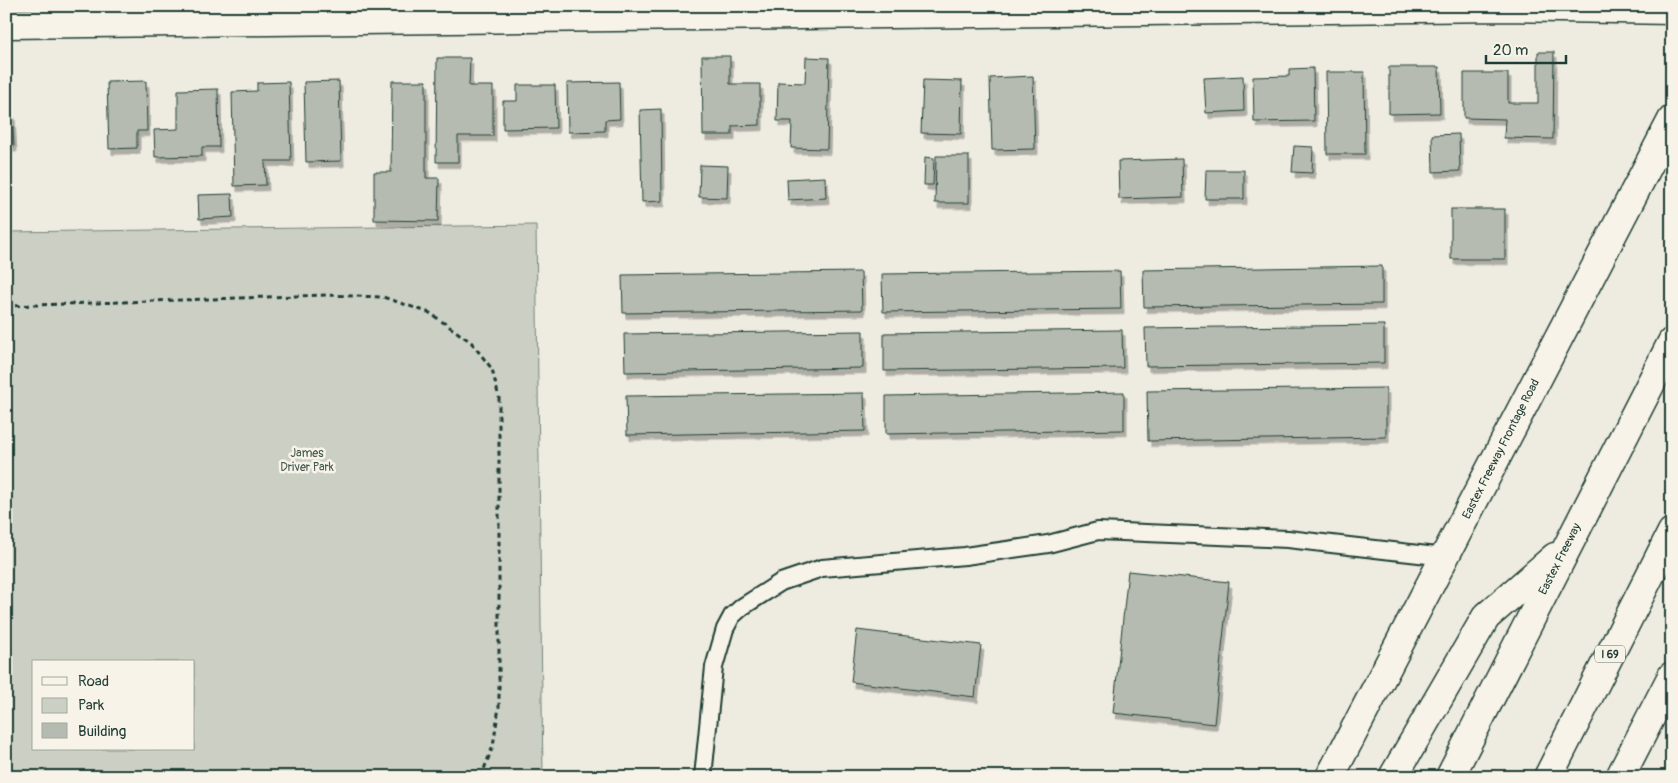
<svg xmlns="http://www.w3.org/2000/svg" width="1678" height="783" viewBox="0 0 1678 783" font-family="Pangolin,sans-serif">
  <defs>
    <filter id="shadow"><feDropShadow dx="3" dy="5.5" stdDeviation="0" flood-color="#0004"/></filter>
  </defs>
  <rect width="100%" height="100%" fill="#eeece1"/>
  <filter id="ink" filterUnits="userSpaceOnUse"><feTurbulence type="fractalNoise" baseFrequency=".02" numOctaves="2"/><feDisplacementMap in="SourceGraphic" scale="10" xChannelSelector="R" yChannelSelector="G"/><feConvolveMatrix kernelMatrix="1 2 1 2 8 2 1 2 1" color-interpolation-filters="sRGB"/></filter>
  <g filter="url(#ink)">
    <path fill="#cccfc4" stroke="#76867c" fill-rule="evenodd" d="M536,225L543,777H6V232ZM34,662H194V749H34Z"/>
    <g fill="#b5bbb0" stroke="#1f3d34" filter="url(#shadow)">
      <path d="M1538,52H1554L1553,139L1504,138L1505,119L1464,118V73H1508V103H1538Z"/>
      <path d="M702,56H730V84H760V125L732,126V135H703Z"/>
      <path d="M806,57L829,58L827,149L791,148L792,121H777L778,82L805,83Z"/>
      <path d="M437,58H470L469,86H493V136H458V162H436Z"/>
      <path d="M1389,67H1439L1440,113L1389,114Z"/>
      <path d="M1313,68L1314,121L1254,122L1253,77L1289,76V69Z"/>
      <path d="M1326,72H1364L1365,154H1327Z"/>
      <path d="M1033,76L1035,149L992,150L990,78Z"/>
      <path d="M1243,76L1244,111L1206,113L1204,78Z"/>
      <path d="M923,80L962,81L961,134L921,133Z"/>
      <path d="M146,81L147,131H137V148L109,149L107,82Z"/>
      <path d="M339,81L341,161L306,162L304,82Z"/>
      <path d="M392,81H426V178H439L438,221L374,220V172H391Z"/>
      <path d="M289,82L291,161H265L266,185L234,186L232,92L257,91V83Z"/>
      <path d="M619,82L620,119L605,120V131L568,132L567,83Z"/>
      <path d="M517,85H555L556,128L503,129V101H517Z"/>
      <path d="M218,89L219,147H202V156L155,157L154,130L178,129V90Z"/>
      <path d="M661,109L662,201L642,202L640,110Z"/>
      <path d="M6,113H12L14,146L6,147Z"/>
      <path d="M1459,134L1460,171L1433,172L1432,135Z"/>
      <path d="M1294,146L1313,147L1312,173L1292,172Z"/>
      <path d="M936,156H969V203H935Z"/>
      <path d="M925,157L934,158L933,185H924Z"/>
      <path d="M1182,159L1183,197L1119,199L1118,161Z"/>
      <path d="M700,165L728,166L727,198L699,197Z"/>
      <path d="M1206,170H1244V199H1205Z"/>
      <path d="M825,177L826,198L788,200L787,179Z"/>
      <path d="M232,194L233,217L199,219L198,195Z"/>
      <rect x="1451" y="209" width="54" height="50"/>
      <path d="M1382,266V304L1144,307L1143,270Z"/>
      <path d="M1120,271L1121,309L883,312L882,274Z"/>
      <path d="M861,272L862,310L623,313L622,275Z"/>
      <path d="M1384,325V363L1146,366L1145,328Z"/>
      <path d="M1122,330L1123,368L884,371V333Z"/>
      <path d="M863,331V368L625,372L624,334Z"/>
      <path d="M1386,388V437L1148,441L1147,391Z"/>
      <path d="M1124,392V430L886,434V396Z"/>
      <path d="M864,393L865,431L627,435L626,396Z"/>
      <path d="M1128,571L1229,582L1214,724L1113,713Z"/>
      <path d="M857,630L981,645L975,697L851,682Z"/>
    </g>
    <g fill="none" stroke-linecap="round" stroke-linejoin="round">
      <defs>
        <path id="lane" d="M703,777L714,667L725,629L732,616L742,607L781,582L822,568L965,556L1048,544L1098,531L1288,539L1445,557"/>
        <path id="street" d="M6,24L1502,7L1672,10"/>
        <path id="secondary" d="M1330,777L1672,120"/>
        <g id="highway">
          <path d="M1393,777L1486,617L1555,557"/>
          <path d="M1450,777L1672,342"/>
          <path d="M1548,777L1672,532"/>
          <path d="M1620,777L1672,676"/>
        </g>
      </defs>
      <use href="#lane" stroke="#1f3d34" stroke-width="20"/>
      <use href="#street" stroke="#1f3d34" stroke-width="31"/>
      <use href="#secondary" stroke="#1f3d34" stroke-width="31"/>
      <use href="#highway" stroke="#1f3d34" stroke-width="31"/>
      <path stroke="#1f3d34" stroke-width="3" stroke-dasharray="5 4" stroke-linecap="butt" d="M6,306L326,295L383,297L430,313L471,342L492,369L499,398V707L493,746L481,777"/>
      <use href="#lane" stroke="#f7f3e8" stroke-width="16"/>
      <use href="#street" stroke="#f7f3e8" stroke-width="28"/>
      <use href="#secondary" stroke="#f7f3e8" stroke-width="28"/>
      <use href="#highway" stroke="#f7f3e8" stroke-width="28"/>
    </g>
  </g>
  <g text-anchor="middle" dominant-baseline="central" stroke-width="5" stroke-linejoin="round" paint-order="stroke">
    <rect fill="#f7f3e8" stroke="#60746a" stroke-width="1" x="1595" y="645.5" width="30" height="17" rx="4"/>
    <g font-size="11" font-weight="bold" fill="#1f3d34">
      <text x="1610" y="654">I 69</text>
    </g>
    <g font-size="12" fill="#1f3d34" stroke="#f7f3e8">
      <text transform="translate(1501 449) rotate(-63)">Eastex Freeway Frontage Road</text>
      <text transform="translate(1560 559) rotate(-63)">Eastex Freeway</text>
    </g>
    <g font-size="12" fill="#425a51" stroke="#f7f3e8">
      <text x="307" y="453">James<tspan x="307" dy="14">Driver Park</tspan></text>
    </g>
  </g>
  <rect width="1678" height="783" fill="none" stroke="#f7f3e8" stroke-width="25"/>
  <rect x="12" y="12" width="1653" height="758" fill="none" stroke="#1f3d34" stroke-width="2" filter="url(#ink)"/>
  <rect x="32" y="660" width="162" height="90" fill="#f7f3e8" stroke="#a1aaa0"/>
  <rect x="42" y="677" width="25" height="8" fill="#f7f3e8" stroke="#a1aaa0"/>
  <text x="78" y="686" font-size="15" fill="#1f3d34">Road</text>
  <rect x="42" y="698" width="25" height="15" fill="#cccfc4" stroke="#a1aaa0"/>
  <text x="78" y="710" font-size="15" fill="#1f3d34">Park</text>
  <rect x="42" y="723" width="25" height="15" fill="#b5bbb0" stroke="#a1aaa0"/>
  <text x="78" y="736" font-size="15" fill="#1f3d34">Building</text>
  <path d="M1486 55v8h80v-8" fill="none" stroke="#1f3d34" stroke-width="2.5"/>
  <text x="1493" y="55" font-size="15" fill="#1f3d34" stroke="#f7f3e8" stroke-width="4" paint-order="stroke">20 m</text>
</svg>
